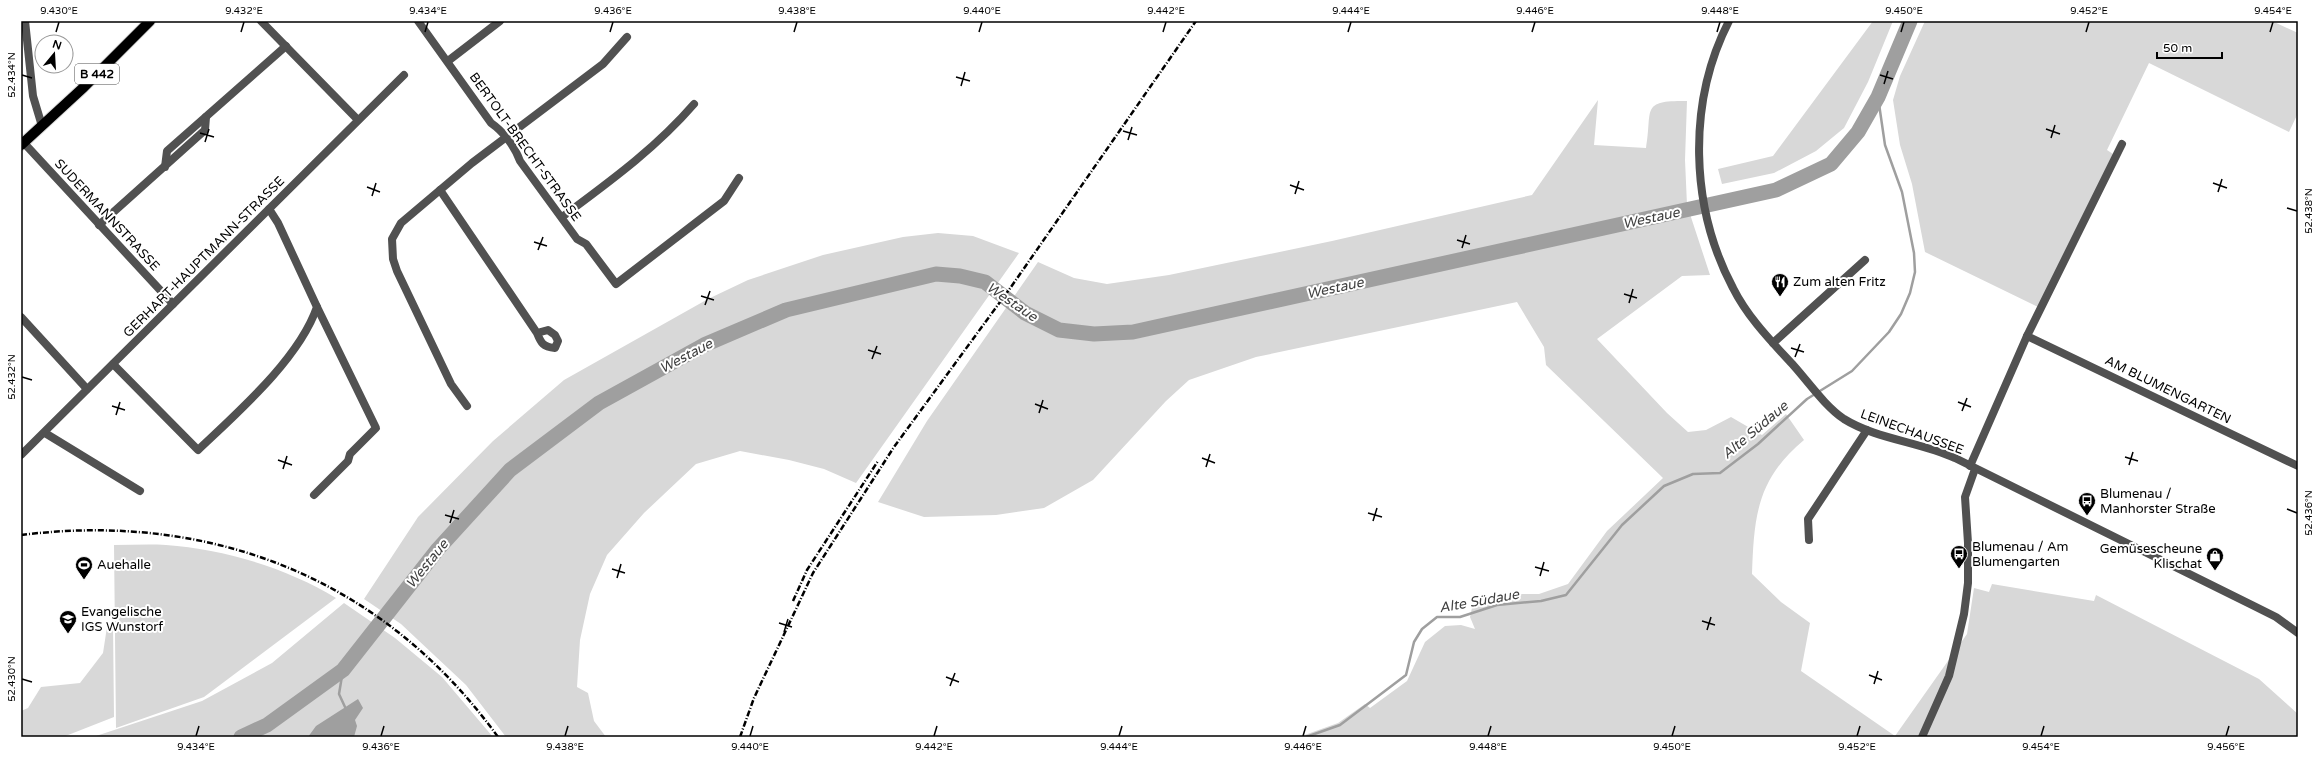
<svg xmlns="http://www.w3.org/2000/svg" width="2319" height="758" viewBox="0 0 2319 758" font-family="'Varela Round',sans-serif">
  <rect width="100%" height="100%" fill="#fff"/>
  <g fill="#d8d8d8">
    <path d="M1873,21H1893L1868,82L1844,128L1816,151L1774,173L1722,184L1718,169L1773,156Z"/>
    <path d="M1925,21H2272L2298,33V113L2289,132L2149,63L2107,150L2113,154L2038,307L1925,252L1912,184L1900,145L1893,100L1900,76Z"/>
    <path d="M1598,100L1594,145L1646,148C1653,110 1639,100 1687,101L1685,160L1687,205L1710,275L1682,276L1597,339L1667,413L1688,432L1706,430L1731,417L1762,435L1786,414L1804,440C1757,479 1754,516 1752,574L1781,602L1810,623L1801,671L1895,736L1967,634L1974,588L1989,592L1992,584L2094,601L2096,595L2259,679L2298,714V736L1299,737L1338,723L1365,704L1370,708L1407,681L1425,642L1445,626L1461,625L1475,629L1470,617L1473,603L1497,594H1539L1568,584L1607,531L1663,478L1546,365L1544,347L1517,302L1256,357L1189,380L1166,401L1093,480L1044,508L996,515L924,517L878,502L927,421L1038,262L1074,278L1107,284L1169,275L1332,241L1532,195Z"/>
    <path d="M938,233L973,236L1019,253L856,483L824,469L789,460L740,451L696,464L644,513L607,555L590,594L580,640L577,687L588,693L594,721L606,737H506L466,685L401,624L364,599L418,517L493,441L564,380L708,299L748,280L823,255L903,237Z"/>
    <path d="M114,545C131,545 149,544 166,545C224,549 287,568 336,598L204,697L116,728Z"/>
    <path d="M344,603L395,638L442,677L493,737H93L202,701L272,663Z"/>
    <path d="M113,625L114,717L63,737H21V711L28,708L41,687L80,683L103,653L107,627Z"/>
  </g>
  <path fill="#9f9f9f" d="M358,699L363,708L355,720L357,726L354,737H308L316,726Z"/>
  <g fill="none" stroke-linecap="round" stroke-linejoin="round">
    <g stroke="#9f9f9f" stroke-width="2.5">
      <path d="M343,670L339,694L345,707"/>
      <path d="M1306,737L1340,725L1406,675L1414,642L1422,629L1437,617H1460L1497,605L1541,601L1566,595L1622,525L1664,486L1693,474L1720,473L1758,444L1807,399L1852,371L1889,332L1901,314L1910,293L1915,272L1914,253L1902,192L1885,145L1878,97"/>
    </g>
    <path stroke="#9f9f9f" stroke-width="15" d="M241,737L267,725L343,670L438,549L510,470L599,403L704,345L786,310L936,274L960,276L985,282L1025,313L1059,330L1094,334L1133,332L1776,190L1831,164L1858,132L1878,97L1910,21"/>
    <defs>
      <path id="primary" d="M21,145L84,87L150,21"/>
    </defs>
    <use href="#primary" stroke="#dbdbdb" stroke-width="12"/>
    <g stroke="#515151" stroke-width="8">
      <path d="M25,21L33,96L42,126"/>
      <path d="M261,21L358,120"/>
      <path d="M418,21L491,123C504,132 515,147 520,161L577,239L586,244L616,284L724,201L739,178"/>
      <path d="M448,61L500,21"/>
      <path d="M24,143L173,304"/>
      <path d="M165,167L167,151L286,46"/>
      <path d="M440,190L537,333C541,343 543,347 555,348L558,341L555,335L548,330L537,333"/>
      <path d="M562,217C609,182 655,149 694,104"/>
      <path d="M99,225L205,130L206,117"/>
      <path d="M21,317L87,389"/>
      <path d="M2027,336L2298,466"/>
      <path d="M1773,343L1865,260"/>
      <path d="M113,364L198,450C238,412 299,359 317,307L278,223L269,209"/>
      <path d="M467,406L451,384L397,271L393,259L392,239L401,223L472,163L603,64L627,37"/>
      <path d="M45,433L140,491"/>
      <path d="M21,455L404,75"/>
      <path d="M1970,466L2027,336L2122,144"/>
      <path d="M314,495L348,461L350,454L376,428L317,307"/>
      <path d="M1809,540L1808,519L1867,430"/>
    </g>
    <g stroke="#515151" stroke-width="8">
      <path d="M1729,21C1687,103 1690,207 1733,288C1748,318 1772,342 1794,366C1810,384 1825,406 1844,419C1876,439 1920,442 1955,458L2254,606L2276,617L2298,633"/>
      <path d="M1922,737L1949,676L1964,614L1968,583V543L1965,497L1975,469"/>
    </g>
    <use href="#primary" stroke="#000" stroke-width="10"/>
    <g stroke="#000" stroke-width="2.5" stroke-dasharray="6 2 1 2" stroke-linecap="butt">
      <path d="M21,535C212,511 384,579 498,737"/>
      <path d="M793,601L807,570L878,461"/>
      <path d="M740,737L754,698L813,573L894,447L1011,287L1196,21"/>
    </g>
  </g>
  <path fill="none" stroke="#000" stroke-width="1.5" d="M56,32L59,22M241,32L244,22M425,32L428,22M610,32L613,22M794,32L797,22M979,32L982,22M1163,32L1166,22M1348,32L1351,22M1532,32L1535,22M1717,32L1720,22M1901,32L1904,22M2086,32L2089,22M2270,32L2273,22M22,75L32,78M1880,75L1893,79M956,77L970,81M1884,84L1888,71M961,86L965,72M2046,129L2060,134M1123,131L1137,135M200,133L214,137M2051,138L2055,125M1128,140L1132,127M205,142L209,129M2213,183L2227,188M1290,185L1304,190M367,187L380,192M2218,192L2222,179M1295,194L1299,181M372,196L376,183M2287,208L2297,211M1457,240L1470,244M534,242L547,246M1462,248L1466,235M538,250L543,237M1624,294L1637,298M701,296L714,300M1629,303L1633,289M705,305L710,291M1791,348L1804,352M868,350L881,354M1795,357L1800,344M872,359L877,346M22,377L32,380M1958,402L1971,407M1035,404L1048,409M112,406L125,410M1962,411L1967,398M1039,413L1043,400M116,415L120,402M2125,457L2138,461M1202,458L1215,463M278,460L292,465M2129,465L2133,452M1206,467L1210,454M283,469L287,456M2287,509L2297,513M1368,513L1382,517M445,515L459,519M1373,521L1377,508M450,523L454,510M1535,567L1549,571M612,569L625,573M1540,576L1544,562M617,578L621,564M1702,621L1715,625M779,623L792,627M1707,630L1711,617M784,632L788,619M1869,675L1882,680M946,677L959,682M22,679L32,682M1874,684L1878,671M950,686L955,673M196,736L199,726M381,736L384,726M565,736L568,726M750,736L753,726M934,736L937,726M1119,736L1122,726M1303,736L1306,726M1488,736L1491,726M1672,736L1675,726M1857,736L1860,726M2041,736L2044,726M2226,736L2229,726"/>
  <defs>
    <symbol id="restaurant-pin" viewBox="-11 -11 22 30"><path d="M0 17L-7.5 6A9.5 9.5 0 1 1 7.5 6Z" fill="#000" stroke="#fff"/><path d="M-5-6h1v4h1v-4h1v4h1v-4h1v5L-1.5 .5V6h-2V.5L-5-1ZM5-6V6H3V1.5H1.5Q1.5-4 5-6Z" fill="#fff"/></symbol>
    <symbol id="bus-pin" viewBox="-11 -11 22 30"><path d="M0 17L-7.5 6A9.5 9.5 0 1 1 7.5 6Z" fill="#000" stroke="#fff"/><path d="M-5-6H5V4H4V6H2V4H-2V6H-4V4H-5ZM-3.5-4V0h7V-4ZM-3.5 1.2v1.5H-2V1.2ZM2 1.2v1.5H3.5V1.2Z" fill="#fff"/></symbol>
    <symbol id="shop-pin" viewBox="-11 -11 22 30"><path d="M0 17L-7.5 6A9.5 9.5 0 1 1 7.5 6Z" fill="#000" stroke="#fff"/><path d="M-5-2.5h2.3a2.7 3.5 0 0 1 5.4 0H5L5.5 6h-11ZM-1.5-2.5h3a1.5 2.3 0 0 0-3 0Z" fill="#fff"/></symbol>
    <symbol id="stadium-pin" viewBox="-11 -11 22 30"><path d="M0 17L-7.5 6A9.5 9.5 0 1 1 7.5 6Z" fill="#000" stroke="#fff"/><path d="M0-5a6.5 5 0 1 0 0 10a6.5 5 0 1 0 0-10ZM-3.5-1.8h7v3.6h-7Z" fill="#fff"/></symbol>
    <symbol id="school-pin" viewBox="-11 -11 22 30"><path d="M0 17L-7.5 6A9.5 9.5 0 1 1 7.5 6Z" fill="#000" stroke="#fff"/><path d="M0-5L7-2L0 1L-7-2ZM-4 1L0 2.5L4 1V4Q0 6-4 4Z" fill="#fff"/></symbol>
  </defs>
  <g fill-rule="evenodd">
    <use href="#restaurant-pin" x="1770" y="272" width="20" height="27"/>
    <use href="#bus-pin" x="2077" y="491" width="20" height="27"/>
    <use href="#bus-pin" x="1949" y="544" width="20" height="27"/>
    <use href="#shop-pin" x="2205" y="546" width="20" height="27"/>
    <use href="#stadium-pin" x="74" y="555" width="20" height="27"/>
    <use href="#school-pin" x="58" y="609" width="20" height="27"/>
  </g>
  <g text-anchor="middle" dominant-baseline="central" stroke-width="4" stroke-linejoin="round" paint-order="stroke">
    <rect fill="#fff" stroke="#4c4c4c" stroke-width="1" x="75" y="64" width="44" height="20" rx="3"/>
    <g font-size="12" font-weight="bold" fill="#000">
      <text x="97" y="74">B 442</text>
    </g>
    <g font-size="13" fill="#000" stroke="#fff">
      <text transform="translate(525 147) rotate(54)">BERTOLT-BRECHT-STRASSE</text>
      <text transform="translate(107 215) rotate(47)">SUDERMANNSTRASSE</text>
      <text transform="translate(204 257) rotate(-45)">GERHART-HAUPTMANN-STRASSE</text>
      <text transform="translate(2168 390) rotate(26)">AM BLUMENGARTEN</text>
      <text transform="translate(1912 432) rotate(20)">LEINECHAUSSEE</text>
    </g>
    <g font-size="13" fill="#000" stroke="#fff" text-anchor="start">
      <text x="1793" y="282">Zum alten Fritz</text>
      <text x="2100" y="494">Blumenau /<tspan x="2100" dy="15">Manhorster Straße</tspan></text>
      <text x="1972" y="547">Blumenau / Am<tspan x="1972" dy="15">Blumengarten</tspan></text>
      <text x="2202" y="549" text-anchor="end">Gemüsescheune<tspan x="2202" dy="15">Klischat</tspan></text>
      <text x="97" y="565">Auehalle</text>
      <text x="81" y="612">Evangelische<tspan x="81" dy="15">IGS Wunstorf</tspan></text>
    </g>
    <g font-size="14" font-style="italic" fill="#404040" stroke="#fff">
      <text transform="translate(1651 218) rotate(-12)">Westaue</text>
      <text transform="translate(1335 288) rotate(-12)">Westaue</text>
      <text transform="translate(1012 302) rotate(34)">Westaue</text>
      <text transform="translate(686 356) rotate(-28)">Westaue</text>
      <text transform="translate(1755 430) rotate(-40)">Alte Südaue</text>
      <text transform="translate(427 564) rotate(-51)">Westaue</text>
      <text transform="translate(1479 601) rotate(-10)">Alte Südaue</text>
    </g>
  </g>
  <rect width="2319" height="758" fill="none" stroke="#ffffff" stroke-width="44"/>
  <g transform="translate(54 54) rotate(18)"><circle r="19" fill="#ffffff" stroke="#999999"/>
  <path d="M0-3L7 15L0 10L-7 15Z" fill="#000000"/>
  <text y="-6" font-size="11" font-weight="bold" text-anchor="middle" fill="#000000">N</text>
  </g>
  <path d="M2157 52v6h65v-6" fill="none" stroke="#000000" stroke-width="2"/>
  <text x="2163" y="52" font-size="12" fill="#000000" stroke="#ffffff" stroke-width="3" paint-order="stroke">50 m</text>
  <rect x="22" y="22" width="2275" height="714" fill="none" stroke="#000" stroke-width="1.5"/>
  <g font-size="10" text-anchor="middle" fill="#000">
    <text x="59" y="14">9.430°E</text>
    <text x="244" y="14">9.432°E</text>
    <text x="428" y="14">9.434°E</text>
    <text x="613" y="14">9.436°E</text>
    <text x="797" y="14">9.438°E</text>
    <text x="982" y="14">9.440°E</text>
    <text x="1166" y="14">9.442°E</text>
    <text x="1351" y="14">9.444°E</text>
    <text x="1535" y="14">9.446°E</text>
    <text x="1720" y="14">9.448°E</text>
    <text x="1904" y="14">9.450°E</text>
    <text x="2089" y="14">9.452°E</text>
    <text x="2273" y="14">9.454°E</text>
    <text transform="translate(11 75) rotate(-90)" y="4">52.434°N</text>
    <text transform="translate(2308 211) rotate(-90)" y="4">52.438°N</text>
    <text transform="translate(11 377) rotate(-90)" y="4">52.432°N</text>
    <text transform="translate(2308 513) rotate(-90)" y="4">52.436°N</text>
    <text transform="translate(11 679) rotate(-90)" y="4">52.430°N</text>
    <text x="196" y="750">9.434°E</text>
    <text x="381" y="750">9.436°E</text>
    <text x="565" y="750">9.438°E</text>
    <text x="750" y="750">9.440°E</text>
    <text x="934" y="750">9.442°E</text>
    <text x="1119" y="750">9.444°E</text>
    <text x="1303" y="750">9.446°E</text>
    <text x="1488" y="750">9.448°E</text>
    <text x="1672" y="750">9.450°E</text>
    <text x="1857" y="750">9.452°E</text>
    <text x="2041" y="750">9.454°E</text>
    <text x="2226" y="750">9.456°E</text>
  </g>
</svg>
